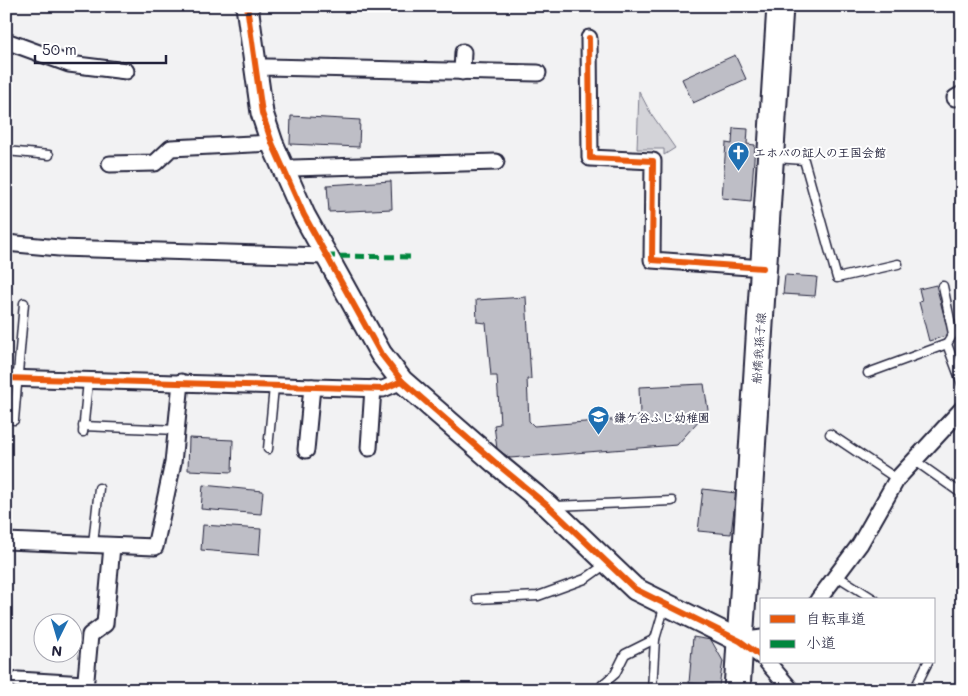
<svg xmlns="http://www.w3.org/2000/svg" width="968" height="696" viewBox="0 0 968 696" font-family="Mali,'Klee One',sans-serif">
  <rect width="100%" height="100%" fill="#f2f2f3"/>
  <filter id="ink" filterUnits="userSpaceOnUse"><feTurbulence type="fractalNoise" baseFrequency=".02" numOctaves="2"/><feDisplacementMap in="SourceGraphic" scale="10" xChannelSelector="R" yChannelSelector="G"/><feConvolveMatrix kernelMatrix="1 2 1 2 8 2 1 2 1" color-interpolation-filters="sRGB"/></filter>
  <g filter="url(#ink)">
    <path fill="#d3d3d8" stroke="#7a7a8a" d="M639,91L650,112L675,148L664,155V149H637Z"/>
    <g fill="#bebec6" stroke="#22223b">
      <path d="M735,55L746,79L693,103L682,79Z"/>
      <path d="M291,116L360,120L359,147L290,144Z"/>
      <path d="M733,128L748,129L747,144L755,145L751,201L722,198L726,143L732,144Z"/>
      <path d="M391,181L392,209L329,212L327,185Z"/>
      <path d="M785,275L817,277L815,296L783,294Z"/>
      <path d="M936,285L949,335L929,341L919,302L922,301L919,289Z"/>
      <path d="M526,297L531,379H527L529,421L534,426L636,418L640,414L639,387L704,384L708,410L677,445L510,458L497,449L494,425L500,424L497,376H491L486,323L477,322L476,300Z"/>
      <path d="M189,438L233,440L232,472L188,470Z"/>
      <path d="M203,485L263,491L261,514L201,509Z"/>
      <path d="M703,489L736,493L731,534L698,531Z"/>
      <path d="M203,525L261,529L259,555L201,550Z"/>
      <path d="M693,637L711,640L723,661L719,686L689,683Z"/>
    </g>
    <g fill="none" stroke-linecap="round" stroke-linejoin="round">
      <defs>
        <g id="lane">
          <path d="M6,151L49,155"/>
          <path d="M775,158L804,160L837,278L898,264"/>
          <path d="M943,286L953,334L947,344L962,384"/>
          <path d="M868,373L947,344"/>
          <path d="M14,420L24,303"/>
          <path d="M83,426L177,430"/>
          <path d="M83,432L88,381"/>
          <path d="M830,434L897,479"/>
          <path d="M268,449L274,387"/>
          <path d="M914,460L962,494"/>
          <path d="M555,506L672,501"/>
          <path d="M93,544L99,488"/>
          <path d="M837,576L875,600"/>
          <path d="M477,599L538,596L585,579L606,564"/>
          <path d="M602,685L615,674L625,654L655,639"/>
          <path d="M652,690L655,639L665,605"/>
          <path d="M914,690L928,662"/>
        </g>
        <g id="street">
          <path d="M589,38L590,158L653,161L652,260L763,268"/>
          <path d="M6,41L69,64L126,71"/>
          <path d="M255,69L267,67L538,73"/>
          <path d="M462,72L463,52"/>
          <path d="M955,98L962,94"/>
          <path d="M110,164L155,163L171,148L272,143"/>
          <path d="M283,170L293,168L496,162"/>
          <path d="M6,243L59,248L325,256"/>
          <path d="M6,378L383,389L402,381"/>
          <path d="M369,448L373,388"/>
          <path d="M306,450L312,387"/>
          <path d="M6,541L155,547L173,463L181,382"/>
          <path d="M818,600L860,544L897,479L962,409"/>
          <path d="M740,641L762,657"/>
          <path d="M740,641L762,638"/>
          <path d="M767,662L791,690"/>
          <path d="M18,680L85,684"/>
          <path d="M85,690L90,635L105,624L112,546"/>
        </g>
        <path id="secondary" d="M247,6L262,113L272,143L304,215L381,354L402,381L497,464L548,506L635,589L740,641"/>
        <path id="primary" d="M737,690L780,6"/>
      </defs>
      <use href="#lane" stroke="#22223b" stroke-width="11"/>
      <use href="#street" stroke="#22223b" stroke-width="19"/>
      <use href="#secondary" stroke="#22223b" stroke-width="25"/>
      <use href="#primary" stroke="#22223b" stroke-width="29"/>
      <use href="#lane" stroke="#fff" stroke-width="8"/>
      <use href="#street" stroke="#fff" stroke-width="15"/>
      <use href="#secondary" stroke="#fff" stroke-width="21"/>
      <use href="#primary" stroke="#fff" stroke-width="25"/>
      <path stroke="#00873e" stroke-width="5" stroke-dasharray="10 5" stroke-linecap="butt" d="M325,256L414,257"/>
      <defs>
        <g id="cycleway">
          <path d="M247,6L262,113L272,143L304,215L381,354L402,381L497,464L548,506L635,589L740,641L762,657"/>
          <path d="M589,38L590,158L653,161L652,260L763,268"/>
          <path d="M6,378L383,389L402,381"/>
        </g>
      </defs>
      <use href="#cycleway" stroke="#fff" stroke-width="9"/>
      <use href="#cycleway" stroke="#e8590c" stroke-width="6"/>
    </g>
  </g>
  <defs>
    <symbol id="church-pin" viewBox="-11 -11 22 30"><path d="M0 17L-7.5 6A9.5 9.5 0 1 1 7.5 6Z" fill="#1f6fb2" stroke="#fff"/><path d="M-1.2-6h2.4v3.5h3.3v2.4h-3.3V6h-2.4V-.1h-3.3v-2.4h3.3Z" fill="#fff"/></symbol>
    <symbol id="school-pin" viewBox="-11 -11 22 30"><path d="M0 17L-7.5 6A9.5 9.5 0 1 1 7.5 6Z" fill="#1f6fb2" stroke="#fff"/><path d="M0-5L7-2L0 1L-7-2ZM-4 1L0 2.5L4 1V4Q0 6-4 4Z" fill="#fff"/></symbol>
  </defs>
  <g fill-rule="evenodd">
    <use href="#church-pin" x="726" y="140" width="25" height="34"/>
    <use href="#school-pin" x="586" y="404" width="25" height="34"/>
  </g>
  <g text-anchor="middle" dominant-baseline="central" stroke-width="4" stroke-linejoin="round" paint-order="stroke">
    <g font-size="12" font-weight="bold" fill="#22223b" stroke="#fff" text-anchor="start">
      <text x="754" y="152">エホバの証人の王国会館</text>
      <text x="614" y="417">鎌ケ谷ふじ幼稚園</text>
    </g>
    <g font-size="12" fill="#22223b" stroke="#fff">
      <text transform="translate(758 348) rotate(-86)">船橋我孫子線</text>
    </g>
  </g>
  <rect width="968" height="696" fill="none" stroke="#fff" stroke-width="25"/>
  <rect x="12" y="12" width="943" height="671" fill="none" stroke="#22223b" stroke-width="2" filter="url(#ink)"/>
  <rect x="760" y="598" width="175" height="65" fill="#ffffff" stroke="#a7a7b1"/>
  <rect x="770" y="615" width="25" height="8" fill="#e8590c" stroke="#a7a7b1"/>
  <text x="806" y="624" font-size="15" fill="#22223b">自転車道</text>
  <rect x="770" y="640" width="25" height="8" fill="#00873e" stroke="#a7a7b1"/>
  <text x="806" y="648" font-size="15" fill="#22223b">小道</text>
  <g transform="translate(58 638) rotate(185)"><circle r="24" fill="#ffffff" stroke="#a7a7b1"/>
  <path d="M0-4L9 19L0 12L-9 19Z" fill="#1f6fb2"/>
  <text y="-8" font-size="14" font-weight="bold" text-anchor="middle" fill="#22223b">N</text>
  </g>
  <path d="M35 55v8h131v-8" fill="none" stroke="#22223b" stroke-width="2.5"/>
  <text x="42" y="55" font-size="15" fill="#22223b" stroke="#ffffff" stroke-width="4" paint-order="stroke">50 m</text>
</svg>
